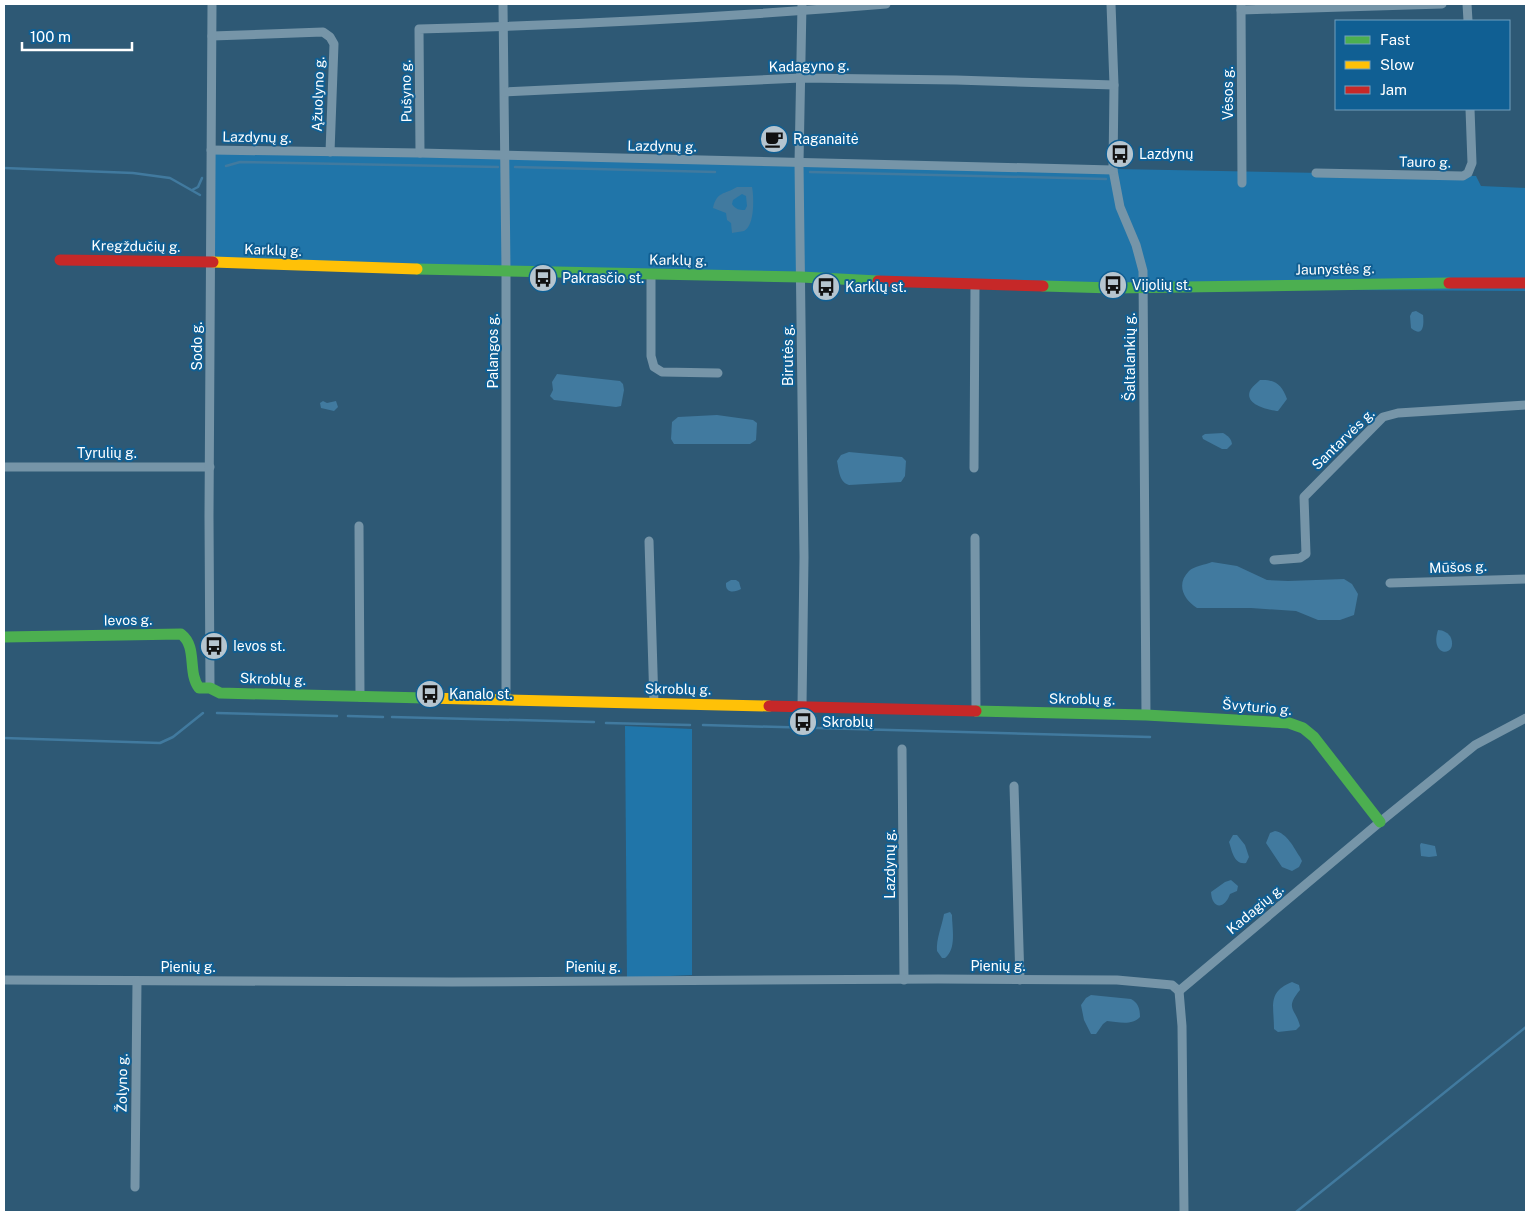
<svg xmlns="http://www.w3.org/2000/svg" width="1530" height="1216" viewBox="0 0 1530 1216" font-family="'Public Sans',sans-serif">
  <rect width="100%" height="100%" fill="#2e5975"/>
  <g fill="#2075a9">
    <path d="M211,150L1108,173L1117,169L1476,176L1481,186L1526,188V291L1170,289L211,262Z"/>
    <path d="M625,726L692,729V975L627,978Z"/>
  </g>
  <g fill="#417a9f" fill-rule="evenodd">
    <path d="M737,187H752C754,196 755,226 744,231C741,232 735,232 732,233L731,223L727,220L726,213L713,208C717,191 724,195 737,187ZM742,194L746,196L747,206L745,210C739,210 735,209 732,204L733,200Z"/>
    <path d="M1416,311L1423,315C1424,323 1424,339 1411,328L1410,316L1412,312Z"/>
    <path d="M557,374L620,381L623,384L624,390L621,406L616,407L554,400L550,396L553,390L552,382Z"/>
    <path d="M1260,380C1275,379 1282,385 1287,399L1278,411C1268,410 1242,404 1251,389C1253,386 1257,383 1260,380Z"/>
    <path d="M323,401L327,403L336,401L338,407L334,411L321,408L320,403Z"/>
    <path d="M717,415L753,420L757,423L756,440L750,444H674L671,439L672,422L678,417Z"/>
    <path d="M1223,433C1228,436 1231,438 1232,444L1227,449H1222L1203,439L1202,436L1205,434Z"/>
    <path d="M849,452L902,457L906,461L905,476L901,482L849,485C839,482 839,470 837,461L841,455Z"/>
    <path d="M1212,562L1237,566L1267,580L1288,581L1344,579L1352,584L1358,594L1354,615L1340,620H1318L1296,611L1251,608H1197C1183,599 1176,584 1189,571C1194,566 1205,565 1212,562Z"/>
    <path d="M731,580H736L739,582L741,589C734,593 725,593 726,583Z"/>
    <path d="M1438,630C1443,630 1449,633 1451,638C1458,657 1429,658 1438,630Z"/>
    <path d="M1275,831C1287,833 1294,848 1300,857L1302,861L1299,867L1292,871L1282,867L1266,843L1270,833Z"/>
    <path d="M1233,835H1237L1245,845L1249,857L1246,863C1234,865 1232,851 1229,842Z"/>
    <path d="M1421,843L1435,846L1437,856L1429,857L1421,856L1420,845Z"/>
    <path d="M1231,880L1238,886L1237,891L1230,894C1225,909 1212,910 1211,892L1225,882Z"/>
    <path d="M950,912L952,915C952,928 957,949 945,958H942L937,951C936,939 942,926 944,914Z"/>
    <path d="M1292,982L1299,985L1300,990C1284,1009 1296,1009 1300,1026L1296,1030L1278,1032L1274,1029C1274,1006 1267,992 1292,982Z"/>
    <path d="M1091,995L1131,999C1138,1003 1140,1008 1140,1017C1132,1026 1118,1022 1107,1021L1103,1024L1096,1034H1091L1084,1020L1081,1005L1086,998Z"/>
  </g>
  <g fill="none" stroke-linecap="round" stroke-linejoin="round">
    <g stroke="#417a9f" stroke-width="2.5">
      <path d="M226,166L240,162L498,167"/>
      <path d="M515,167L715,172"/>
      <path d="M4,168L133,173L170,178L200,195"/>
      <path d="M810,172L1106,179"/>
      <path d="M192,190L198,187L202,178"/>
      <path d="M217,713L337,716"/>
      <path d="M348,716L383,717"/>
      <path d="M392,717L594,722"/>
      <path d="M606,723L690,725"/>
      <path d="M703,725L1150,737"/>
      <path d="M4,738L160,743L173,737L203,713"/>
      <path d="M1296,1212L1526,1027"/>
    </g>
    <g stroke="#7695a8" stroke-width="9">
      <path d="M503,4L506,270V699"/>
      <path d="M802,4L799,163L804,557L802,706"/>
      <path d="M1111,4L1114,85L1113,170L1120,207L1136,245L1143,271L1146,715"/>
      <path d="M1241,4L1242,183"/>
      <path d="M1467,4L1468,21"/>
      <path d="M1241,10L1442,4"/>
      <path d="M212,36L323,32L330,37L334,44L330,152"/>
      <path d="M505,92L801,78L956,80L1114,85"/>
      <path d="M211,150L420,153L1113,170"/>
      <path d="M420,153L419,29C574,25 731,17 886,4"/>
      <path d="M1316,173L1463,176L1468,173L1472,163L1470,109"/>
      <path d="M651,275V356L654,367L662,372L718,373"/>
      <path d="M4,467H210"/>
      <path d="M974,468L975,285"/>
      <path d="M359,526L360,697"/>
      <path d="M975,538L976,712"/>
      <path d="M649,541L654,704"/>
      <path d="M1274,560L1300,558L1306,554L1304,497L1383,417L1398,413L1526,405"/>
      <path d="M1390,583L1526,579"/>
      <path d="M210,688L209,516L212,4"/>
      <path d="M902,749L904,980"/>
      <path d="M1014,786L1020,980"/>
      <path d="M4,980L452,982L938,979L1117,980L1172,985L1179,991"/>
      <path d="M1179,991L1380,822L1475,745L1526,718"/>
      <path d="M1179,991L1182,1026L1184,1212"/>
      <path d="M135,1187L137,981"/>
    </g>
    <g stroke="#4caf50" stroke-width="11">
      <path d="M417,269L801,277L878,281"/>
      <path d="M1043,286L1113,288L1449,283"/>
      <path d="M4,637L181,634C198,647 187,672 199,688H210L220,693L425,698"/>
      <path d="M976,711L1146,715L1289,723L1303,728L1314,737L1380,822"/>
    </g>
    <g stroke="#ffc107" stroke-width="11">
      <path d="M213,262L417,269"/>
      <path d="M425,698L769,706"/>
    </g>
    <g stroke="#c62828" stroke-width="11">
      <path d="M60,260L213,262"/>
      <path d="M878,281L1043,286"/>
      <path d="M1449,283H1526"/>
      <path d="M769,706L976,711"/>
    </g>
  </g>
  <defs>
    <symbol id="cafe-disc" viewBox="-11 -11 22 22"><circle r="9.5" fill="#b6c5cf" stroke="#105f93"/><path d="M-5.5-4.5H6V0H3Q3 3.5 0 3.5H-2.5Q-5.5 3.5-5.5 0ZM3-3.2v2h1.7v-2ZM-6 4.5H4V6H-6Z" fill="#111"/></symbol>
    <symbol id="bus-disc" viewBox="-11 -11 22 22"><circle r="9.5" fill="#b6c5cf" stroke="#105f93"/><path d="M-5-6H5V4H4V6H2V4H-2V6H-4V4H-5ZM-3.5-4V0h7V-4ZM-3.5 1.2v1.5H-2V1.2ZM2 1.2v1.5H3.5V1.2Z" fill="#111"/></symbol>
  </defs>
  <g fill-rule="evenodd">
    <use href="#cafe-disc" x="758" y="123" width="32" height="32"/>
    <use href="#bus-disc" x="1104" y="138" width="32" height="32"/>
    <use href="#bus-disc" x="527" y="262" width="32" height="32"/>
    <use href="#bus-disc" x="1097" y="269" width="32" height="32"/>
    <use href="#bus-disc" x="810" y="271" width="32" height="32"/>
    <use href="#bus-disc" x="198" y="630" width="32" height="32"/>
    <use href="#bus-disc" x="414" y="678" width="32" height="32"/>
    <use href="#bus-disc" x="787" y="706" width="32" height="32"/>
  </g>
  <g text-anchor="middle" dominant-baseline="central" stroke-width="4" stroke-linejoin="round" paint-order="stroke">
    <g font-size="14" fill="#fff" stroke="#105f93">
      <text transform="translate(809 66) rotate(-1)">Kadagyno g.</text>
      <text transform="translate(406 91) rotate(-91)">Pušyno g.</text>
      <text transform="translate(1228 93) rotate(-90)">Vėsos g.</text>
      <text transform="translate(318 94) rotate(-88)">Ąžuolyno g.</text>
      <text transform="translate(257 137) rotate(1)">Lazdynų g.</text>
      <text transform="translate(662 146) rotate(1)">Lazdynų g.</text>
      <text transform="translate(1425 162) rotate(1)">Tauro g.</text>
      <text transform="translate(136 246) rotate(1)">Kregždučių g.</text>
      <text transform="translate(273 250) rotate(2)">Karklų g.</text>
      <text transform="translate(678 260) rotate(1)">Karklų g.</text>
      <text transform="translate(1335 269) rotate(-1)">Jaunystės g.</text>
      <text transform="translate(197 346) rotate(-90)">Sodo g.</text>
      <text transform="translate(493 351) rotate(-90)">Palangos g.</text>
      <text transform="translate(788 355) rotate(-90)">Birutės g.</text>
      <text transform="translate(1130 357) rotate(-90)">Šaltalankių g.</text>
      <text transform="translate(1343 439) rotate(-44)">Santarvės g.</text>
      <text x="107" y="453">Tyrulių g.</text>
      <text transform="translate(1458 567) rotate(-2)">Mūšos g.</text>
      <text transform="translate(128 620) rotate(-1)">Ievos g.</text>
      <text transform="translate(273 679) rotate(2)">Skroblų g.</text>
      <text transform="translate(678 689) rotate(1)">Skroblų g.</text>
      <text transform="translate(1082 699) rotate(1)">Skroblų g.</text>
      <text transform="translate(1257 707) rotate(5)">Švyturio g.</text>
      <text transform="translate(890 864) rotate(-90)">Lazdynų g.</text>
      <text transform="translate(1255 909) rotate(-40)">Kadagių g.</text>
      <text x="998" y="966">Pienių g.</text>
      <text x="188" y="967">Pienių g.</text>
      <text x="593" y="967">Pienių g.</text>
      <text transform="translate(122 1083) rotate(-89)">Žolyno g.</text>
    </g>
    <g font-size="14" fill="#fff" stroke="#105f93" text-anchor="start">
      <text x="793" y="139">Raganaitė</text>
      <text x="1139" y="154">Lazdynų</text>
      <text x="562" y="278">Pakrasčio st.</text>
      <text x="1132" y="285">Vijolių st.</text>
      <text x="845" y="287">Karklų st.</text>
      <text x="233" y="646">Ievos st.</text>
      <text x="449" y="694">Kanalo st.</text>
      <text x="822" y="722">Skroblų</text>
    </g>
  </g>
  <rect width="1530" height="1216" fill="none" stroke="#ffffff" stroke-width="10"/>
  <rect x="1335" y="20" width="175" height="90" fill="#105f93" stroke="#709fbe"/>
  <rect x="1345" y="36" width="25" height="8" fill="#4caf50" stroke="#709fbe"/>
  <text x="1380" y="45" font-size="15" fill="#ffffff">Fast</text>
  <rect x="1345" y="61" width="25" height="8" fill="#ffc107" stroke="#709fbe"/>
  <text x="1380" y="70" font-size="15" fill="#ffffff">Slow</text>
  <rect x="1345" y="86" width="25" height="8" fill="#c62828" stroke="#709fbe"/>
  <text x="1380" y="95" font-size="15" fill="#ffffff">Jam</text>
  <path d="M22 42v8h110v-8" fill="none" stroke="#ffffff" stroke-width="2.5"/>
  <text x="30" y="42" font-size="15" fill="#ffffff" stroke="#105f93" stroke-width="4" paint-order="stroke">100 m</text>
</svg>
